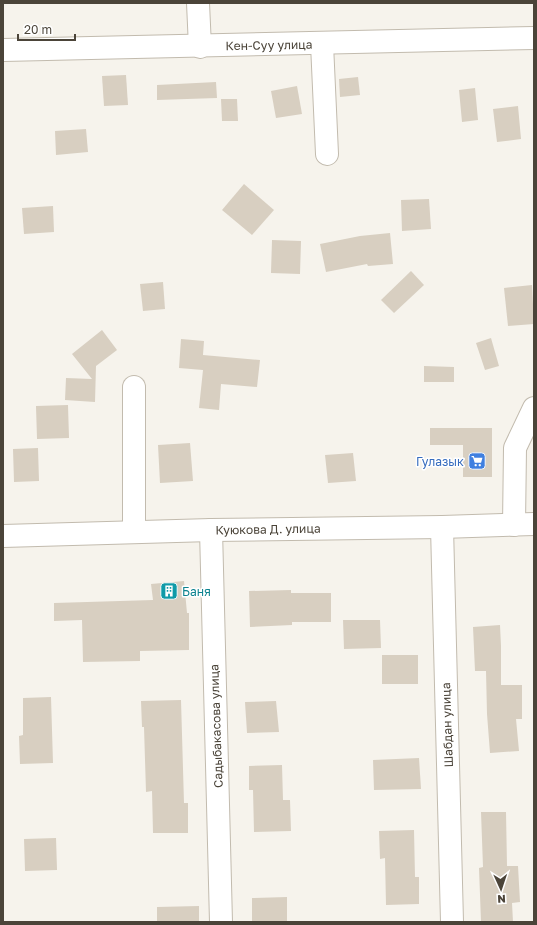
<svg xmlns="http://www.w3.org/2000/svg" width="537" height="925" viewBox="0 0 537 925" font-family="'Golos Text',sans-serif">
  <rect width="100%" height="100%" fill="#f6f3ec"/>
  <g fill="#d8cfc1">
    <path d="M126,75L128,105L104,106L102,76Z"/>
    <path d="M358,77L360,95L340,97L339,79Z"/>
    <path d="M216,82L217,98L157,100V85Z"/>
    <path d="M297,86L302,114L276,118L271,91Z"/>
    <path d="M475,88L478,120L462,122L459,90Z"/>
    <path d="M221,99H237L238,121H222Z"/>
    <path d="M518,106L521,139L497,142L493,109Z"/>
    <path d="M86,129L88,152L56,155L55,131Z"/>
    <path d="M244,184L274,210L252,235L222,210Z"/>
    <path d="M429,199L431,229L402,231L401,200Z"/>
    <path d="M53,206L54,232L24,234L22,208Z"/>
    <path d="M390,233L393,264L368,266L367,264L326,272L320,244L360,236Z"/>
    <path d="M272,240L301,241L300,274L271,273Z"/>
    <path d="M411,271L424,285L394,313L381,300Z"/>
    <path d="M163,282L165,309L143,311L140,284Z"/>
    <path d="M532,285L534,324L508,326L504,288Z"/>
    <path d="M102,330L117,350L96,366L95,402L65,400L66,378L92,379L72,354Z"/>
    <path d="M491,338L499,366L485,370L476,343Z"/>
    <path d="M181,339L204,341L203,355L260,360L257,387L221,384L219,410L199,408L203,370L179,368Z"/>
    <path d="M424,366L454,367V382H424Z"/>
    <path d="M68,405L69,438L37,439L36,406Z"/>
    <path d="M430,428H492V477H463V445H430Z"/>
    <path d="M190,443L193,481L160,483L158,445Z"/>
    <path d="M38,448L39,481L14,482L13,449Z"/>
    <path d="M353,453L356,481L328,483L325,455Z"/>
    <path d="M184,581L187,613H189V650L140,651V661L83,662L82,620L54,621V603L153,600L151,584Z"/>
    <path d="M291,590V593H331V622H292V625L250,627L249,591Z"/>
    <path d="M343,620H380L381,648L344,649Z"/>
    <path d="M500,625L501,646V685H522V719H516L519,751L490,753L487,714L486,671H475L473,627Z"/>
    <rect x="382" y="655" width="36" height="29"/>
    <path d="M51,697L53,763L20,764L19,736L23,735V698Z"/>
    <path d="M181,700L184,803H188V833H153L152,791L146,792L144,727H142L141,701Z"/>
    <path d="M276,701L279,732L247,733L245,702Z"/>
    <path d="M419,758L421,789L374,790L373,760Z"/>
    <path d="M282,765L283,800H290L291,831L254,832L253,790H249V766Z"/>
    <path d="M481,812H506L507,866H518L520,902L512,903L513,922H481L479,868L483,867Z"/>
    <path d="M414,830L415,877H419V904L386,905L385,858L380,859L379,831Z"/>
    <path d="M56,838L57,870L25,871L24,839Z"/>
    <path d="M287,897V922H252V898Z"/>
    <path d="M199,906V922H157V907Z"/>
  </g>
  <g fill="none" stroke-linecap="round" stroke-linejoin="round">
    <defs>
      <g id="minor">
        <path d="M198,3L200,47"/>
        <path d="M322,44L327,154"/>
        <path d="M3,50L534,38"/>
        <path d="M134,387V532"/>
        <path d="M514,525L515,448L534,408"/>
        <path d="M442,527L452,922"/>
        <path d="M211,530L221,922"/>
        <path d="M3,536L211,530L442,527L534,524"/>
      </g>
    </defs>
    <use href="#minor" stroke="#c2bbae" stroke-width="24"/>
    <use href="#minor" stroke="#fff" stroke-width="22"/>
  </g>
  <defs>
    <symbol id="supermarket-square" viewBox="-11 -11 22 22"><rect x="-9" y="-9" width="18" height="18" rx="4" fill="#3f7fe0" stroke="#fff"/><path d="M-6-5.5h2.5l.6 2H6L4.5 2H-2.5L-4.4-4H-6ZM-1.5 3.2a1.3 1.3 0 1 0 .1 0ZM3 3.2a1.3 1.3 0 1 0 .1 0Z" fill="#fff"/></symbol>
    <symbol id="building-square" viewBox="-11 -11 22 22"><rect x="-9" y="-9" width="18" height="18" rx="4" fill="#0f9aa8" stroke="#fff"/><path d="M-4-6H4V6H1V3H-1V6H-4ZM-2.5-4.3h1.7v1.8h-1.7ZM.8-4.3h1.7v1.8H.8ZM-2.5-1h1.7V.8h-1.7ZM.8-1h1.7V.8H.8Z" fill="#fff"/></symbol>
  </defs>
  <g fill-rule="evenodd">
    <use href="#supermarket-square" x="467" y="451" width="20" height="20"/>
    <use href="#building-square" x="159" y="581" width="20" height="20"/>
  </g>
  <g text-anchor="middle" dominant-baseline="central" stroke-width="3" stroke-linejoin="round" paint-order="stroke">
    <g font-size="12" fill="#4b4439" stroke="#fff">
      <text transform="translate(269 45) rotate(-1)">Кен-Суу улица</text>
      <text transform="translate(268 529) rotate(-1)">Куюкова Д. улица</text>
      <text transform="translate(447 725) rotate(-92)">Шабдан улица</text>
      <text transform="translate(216 726) rotate(-92)">Садыбакасова улица</text>
    </g>
    <g font-size="12" fill="#366cbe" stroke="#fff" text-anchor="end">
      <text x="464" y="461">Гулазык</text>
    </g>
    <g font-size="12" fill="#0d838f" stroke="#fff" text-anchor="start">
      <text x="182" y="591">Баня</text>
    </g>
  </g>
  <rect width="537" height="925" fill="none" stroke="#4b4439" stroke-width="8"/>
  <g transform="translate(501 889) rotate(177)" stroke="#ffffff" stroke-width="3" paint-order="stroke">
  <path d="M0-3L7 15L0 10L-7 15Z" fill="#4b4439"/>
  <text y="-6" font-size="11" font-weight="bold" text-anchor="middle" fill="#4b4439">N</text>
  </g>
  <path d="M18 34v6h57v-6" fill="none" stroke="#4b4439" stroke-width="2"/>
  <text x="24" y="34" font-size="12" fill="#4b4439" stroke="#ffffff" stroke-width="3" paint-order="stroke">20 m</text>
</svg>
